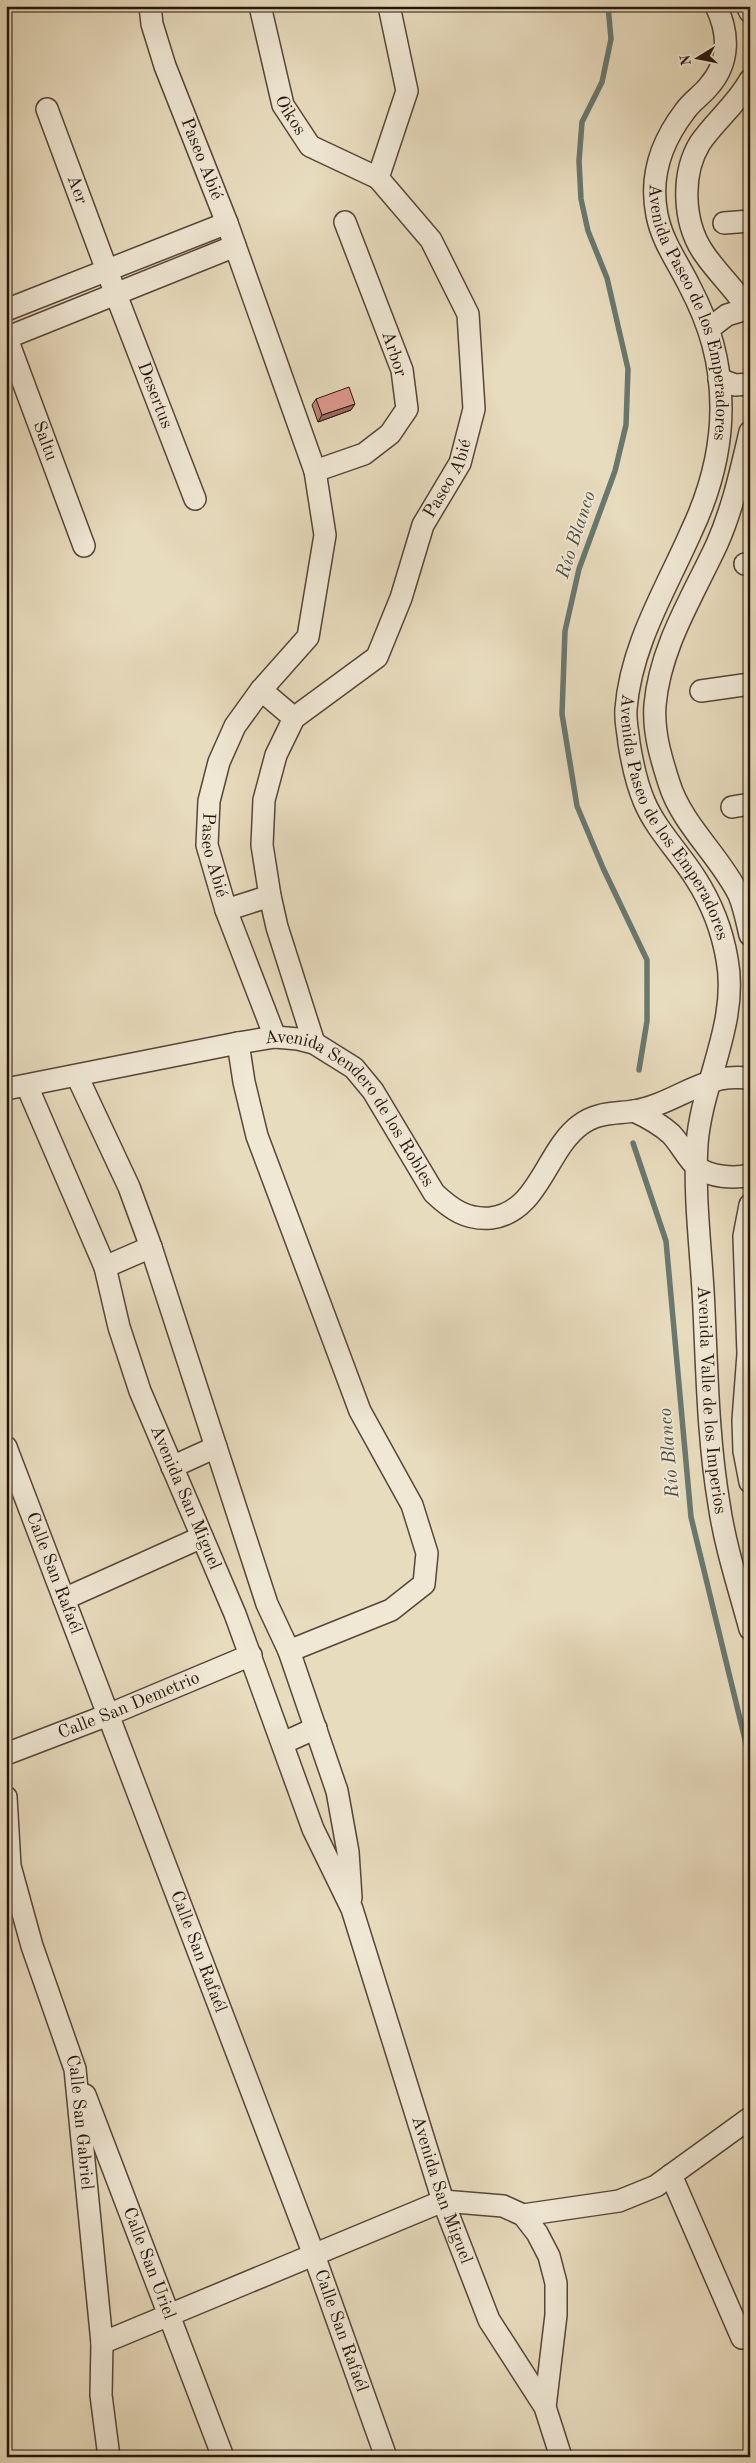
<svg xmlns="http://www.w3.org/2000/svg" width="756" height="2463" viewBox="0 0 756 2463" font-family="'Old Standard TT',serif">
  <rect width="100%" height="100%" fill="#e8dcbe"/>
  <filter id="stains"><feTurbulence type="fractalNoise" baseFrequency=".004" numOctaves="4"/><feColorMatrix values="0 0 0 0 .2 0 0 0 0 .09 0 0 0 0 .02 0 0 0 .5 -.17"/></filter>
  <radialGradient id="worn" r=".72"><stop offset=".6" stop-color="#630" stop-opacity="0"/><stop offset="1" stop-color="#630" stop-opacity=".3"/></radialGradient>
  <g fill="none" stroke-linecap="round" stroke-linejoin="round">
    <g stroke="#697870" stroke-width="5.5">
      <path d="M608,6L611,39L602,82L582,122L579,161L581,199L588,231L607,278L628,369L626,425L615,471L579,569L565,631L562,714L577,806L603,868L647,960V1021L639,1070"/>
      <path d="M633,1143L666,1241L691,1517L750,1760"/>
    </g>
    <defs>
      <g id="minor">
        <path id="s1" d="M150,6L152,24L165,66L227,223L315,471L325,535L308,637L261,690L235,726L219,762L209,801L207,845L226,910L275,1037"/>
        <path id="s2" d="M260,6L283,105L310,146L378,178"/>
        <path id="s3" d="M716,6C729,33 730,62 709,86C702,95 692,101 685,111C662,141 649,176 657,215C662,241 677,261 689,285C710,325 721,362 721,408C721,450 709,494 691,532C666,589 631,645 626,709C625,720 628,732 629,743C632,762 636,782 644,801C656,830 680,853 696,879C712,904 722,930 727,959C739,1023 702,1081 697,1144C694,1192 700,1242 703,1290C707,1361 707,1433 719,1504C725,1546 739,1588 750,1629"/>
        <path d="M747,6L750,12"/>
        <path d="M750,80C737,104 715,121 700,143C681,174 683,222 703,252C717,273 737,291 750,312"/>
        <path id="s4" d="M47,109L115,292L195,499"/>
        <path d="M724,223L750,221"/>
        <path d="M6,310L227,223"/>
        <path d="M710,328L727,315L750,308"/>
        <path id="s5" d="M6,336L84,546"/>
        <path d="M6,338L235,246"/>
        <path d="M719,379L735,385L750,384"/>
        <path d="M750,432C741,470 733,508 717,544C693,596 660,647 655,705C653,732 661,758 669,783C682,825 720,856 739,895C744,907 747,922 750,935"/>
        <path d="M315,471L364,454L390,434L407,409L402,370L345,222"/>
        <path d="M745,564H750"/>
        <path d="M261,690L294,718"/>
        <path d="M701,691L750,684"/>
        <path d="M732,807L750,804"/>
        <path d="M226,910L270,896"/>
        <path d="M238,1043L244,1082L257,1136L326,1320L360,1411L412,1505L427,1553L424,1584L391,1610L289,1651"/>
        <path id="s6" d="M314,1043L277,927L270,896L262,845L264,800L276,755L294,718L377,657L401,598L423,525L460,463L474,409L468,314L431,240L378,178L407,91L389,6"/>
        <path d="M77,1076L129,1187L151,1247L267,1604L289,1651L337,1791L348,1852L351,1898"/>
        <path id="s7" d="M27,1086L105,1267L119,1327L140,1391L235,1614L313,1829L352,1909L443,2201L489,2320L545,2407L561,2457"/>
        <path id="s8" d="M6,1089L238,1043L275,1037L298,1039L314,1043L354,1068L373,1091L434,1193C451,1209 466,1220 491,1218C539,1212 546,1150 580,1125C597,1112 614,1114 634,1111C665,1106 690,1086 720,1079C730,1077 739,1077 750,1078"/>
        <path d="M634,1111C647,1117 660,1124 671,1134C680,1143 688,1160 697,1167C710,1177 734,1179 750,1175"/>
        <path d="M750,1205L744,1236L748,1354L743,1420L744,1451L750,1482"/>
        <path d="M105,1267L151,1247"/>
        <path id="s9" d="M6,1447L314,2255L386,2457"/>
        <path d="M172,1467L216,1447"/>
        <path d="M64,1599L202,1537"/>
        <path d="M283,1743L316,1728"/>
        <path id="s10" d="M6,1754L108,1715L251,1655"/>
        <path id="s11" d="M6,1797L10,1866L32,1946L75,2069L102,2343L101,2395L109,2457"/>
        <path id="s12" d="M85,2095L223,2457"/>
        <path d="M671,2175L742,2338"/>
        <path d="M523,2215L619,2201L656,2186L750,2118"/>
        <path d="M102,2343L443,2201L503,2206L523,2215L537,2233L549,2256L556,2283V2315L545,2407"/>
      </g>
    </defs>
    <use href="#minor" stroke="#564638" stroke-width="24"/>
    <use href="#minor" stroke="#f0e8d5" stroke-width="21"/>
  </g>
  <path fill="#bf837a" stroke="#25140b" d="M316,399L351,410L318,422L312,405Z"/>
  <path fill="#9b6a63" stroke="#25140b" d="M355,404L351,410L318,422L322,415Z"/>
  <path fill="#de988e" stroke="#25140b" d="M349,387L355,404L322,415L316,399Z"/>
  <g text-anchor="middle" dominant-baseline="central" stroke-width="4" stroke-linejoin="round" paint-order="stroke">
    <g font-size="18" fill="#25140b" stroke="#f0e8d5">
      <text stroke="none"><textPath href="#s2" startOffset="114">Oikos</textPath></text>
      <text stroke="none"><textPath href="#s1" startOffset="162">Paseo Abié</textPath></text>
      <text stroke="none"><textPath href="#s4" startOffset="86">Aer</textPath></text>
      <text stroke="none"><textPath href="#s3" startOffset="335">Avenida Paseo de los Emperadores</textPath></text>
      <text transform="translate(394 354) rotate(72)">Arbor</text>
      <text stroke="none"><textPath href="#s4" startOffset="306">Desertus</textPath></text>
      <text stroke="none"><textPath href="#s5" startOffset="112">Saltu</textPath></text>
      <text stroke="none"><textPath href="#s6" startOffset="634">Paseo Abié</textPath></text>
      <text stroke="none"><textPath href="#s3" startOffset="875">Avenida Paseo de los Emperadores</textPath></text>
      <text stroke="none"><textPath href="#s1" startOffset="912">Paseo Abié</textPath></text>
      <text stroke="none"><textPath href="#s8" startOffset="382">Avenida Sendero de los Robles</textPath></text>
      <text stroke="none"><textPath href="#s3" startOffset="1475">Avenida Valle de los Imperios</textPath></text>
      <text stroke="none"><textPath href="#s7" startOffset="442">Avenida San Miguel</textPath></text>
      <text stroke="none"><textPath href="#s9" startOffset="135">Calle San Rafaél</textPath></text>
      <text stroke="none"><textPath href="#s10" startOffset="132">Calle San Demetrio</textPath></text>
      <text stroke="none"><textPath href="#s9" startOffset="540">Calle San Rafaél</textPath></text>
      <text stroke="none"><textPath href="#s11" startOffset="336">Calle San Gabriel</textPath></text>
      <text stroke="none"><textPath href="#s7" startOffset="1181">Avenida San Miguel</textPath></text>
      <text stroke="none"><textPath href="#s12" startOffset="180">Calle San Uriel</textPath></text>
      <text stroke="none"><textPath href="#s9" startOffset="945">Calle San Rafaél</textPath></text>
    </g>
    <g font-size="19" font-style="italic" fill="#4d4e46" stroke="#f0e8d5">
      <text transform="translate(577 535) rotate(-72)">Río Blanco</text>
      <text transform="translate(670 1453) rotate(-95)">Río Blanco</text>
    </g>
  </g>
  <rect width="756" height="2463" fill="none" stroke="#e8dcbe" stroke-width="25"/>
  <rect x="8" y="8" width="741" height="2448" fill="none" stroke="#25140b" stroke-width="2.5"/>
  <rect x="12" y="12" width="731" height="2438" fill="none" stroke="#25140b"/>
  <g transform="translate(698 58) rotate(260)" stroke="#f0e8d5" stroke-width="4" paint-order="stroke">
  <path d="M0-4L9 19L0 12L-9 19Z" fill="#25140b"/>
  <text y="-8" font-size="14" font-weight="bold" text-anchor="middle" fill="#25140b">N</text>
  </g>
  <rect width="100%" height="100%" filter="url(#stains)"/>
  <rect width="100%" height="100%" fill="url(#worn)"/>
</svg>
